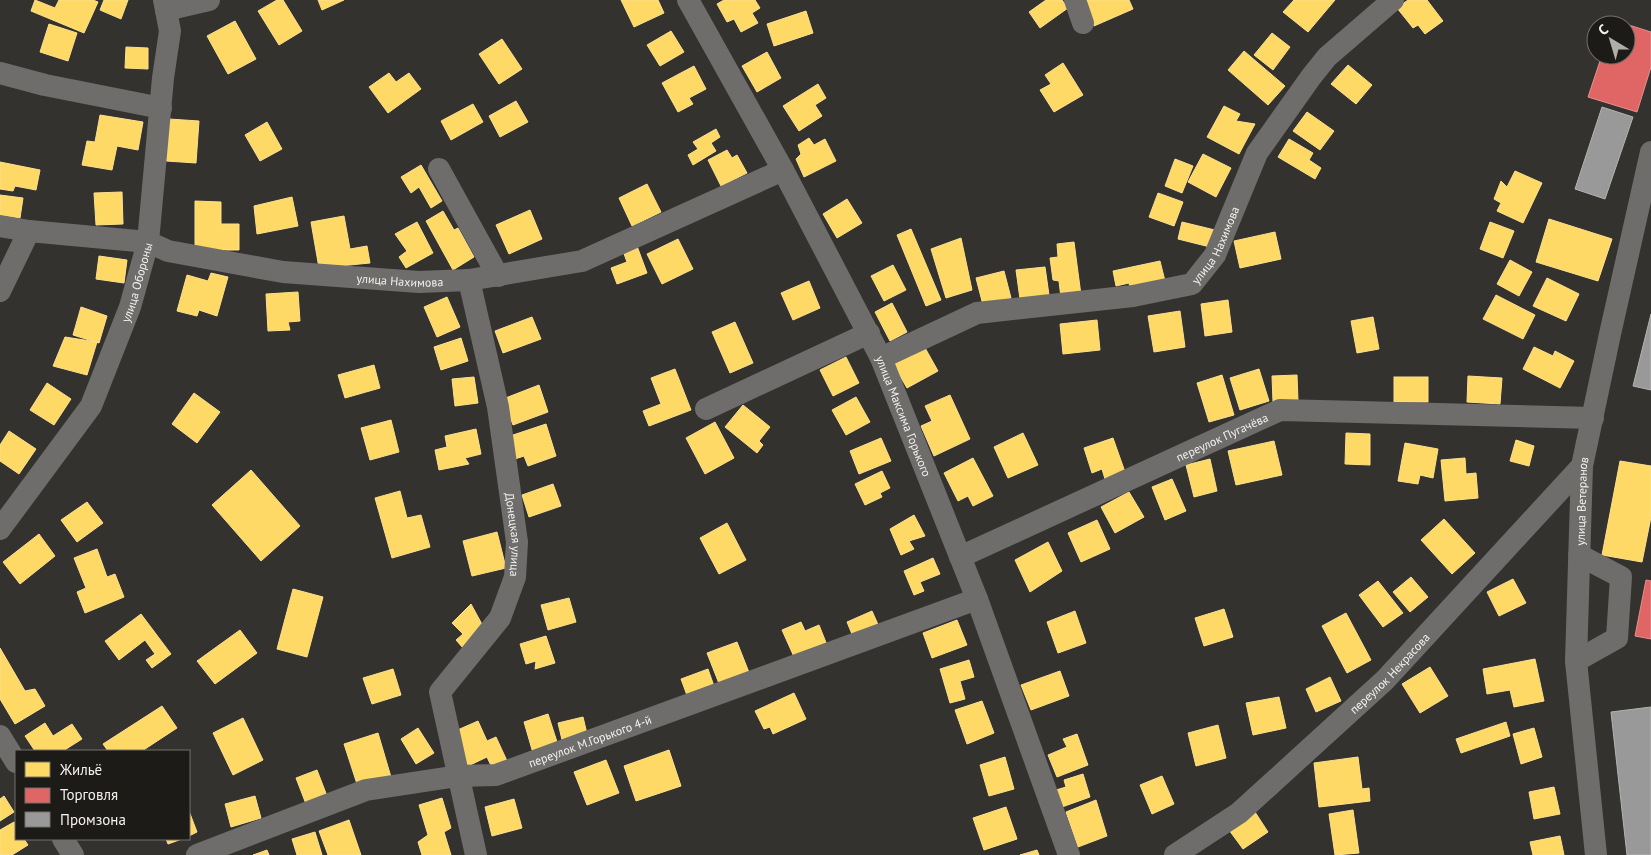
<svg xmlns="http://www.w3.org/2000/svg" width="1651" height="855" viewBox="0 0 1651 855" font-family="'PT Sans',sans-serif">
  <rect width="100%" height="100%" fill="#34322f"/>
  <g fill="#ffd966" stroke="#fce08e">
    <path d="M35,0L55,8L59,0H93L98,2L84,33L31,11Z"/>
    <path d="M104,0H128L121,19L100,10Z"/>
    <path d="M277,0H283L302,31L279,45L258,11Z"/>
    <path d="M318,0H344L322,10Z"/>
    <path d="M621,0H658L664,13L634,27Z"/>
    <path d="M724,0H755L760,8L752,13L758,23L741,32L734,19L727,22L717,4Z"/>
    <path d="M1046,0H1062L1068,8L1040,28L1029,12Z"/>
    <path d="M1083,0H1129L1133,9L1094,26Z"/>
    <path d="M1294,0H1335L1308,32L1283,12Z"/>
    <path d="M1408,0H1427L1443,21L1425,34L1418,25L1413,28L1397,8Z"/>
    <path d="M806,11L813,33L774,46L767,24Z"/>
    <path d="M235,21L256,59L228,74L207,36Z"/>
    <path d="M49,24L77,33L68,61L40,52Z"/>
    <path d="M671,31L684,52L660,66L647,45Z"/>
    <path d="M1272,33L1290,47L1273,70L1254,55Z"/>
    <path d="M502,39L522,69L499,84L479,54Z"/>
    <path d="M126,47L148,48V69L125,68Z"/>
    <path d="M1244,51L1285,86L1268,105L1228,70Z"/>
    <path d="M767,52L781,78L757,92L742,66Z"/>
    <path d="M1063,63L1083,95L1054,112L1040,90L1051,84L1045,75Z"/>
    <path d="M1348,65L1372,85L1356,104L1331,84Z"/>
    <path d="M694,66L706,89L689,98L693,104L678,112L662,83Z"/>
    <path d="M389,73L396,82L409,73L421,89L388,113L369,87Z"/>
    <path d="M818,84L826,98L815,105L822,116L799,131L783,106Z"/>
    <path d="M516,101L528,122L500,137L489,116Z"/>
    <path d="M473,104L483,122L451,140L441,121Z"/>
    <path d="M1224,106L1240,114L1236,121L1255,124L1239,154L1207,137Z"/>
    <path d="M1307,112L1334,131L1320,150L1293,131Z"/>
    <path d="M100,115L143,122L138,150L117,146L112,170L82,165L87,141L95,142Z"/>
    <path d="M169,119L199,121L196,163L166,161Z"/>
    <path d="M267,122L282,149L260,161L245,135Z"/>
    <path d="M716,129L720,137L711,143L716,151L693,165L688,155L698,149L693,142Z"/>
    <path d="M809,138L814,145L825,139L836,161L804,177L796,159L801,154L798,145Z"/>
    <path d="M1289,139L1313,153L1309,160L1321,168L1315,179L1278,157Z"/>
    <path d="M727,150L732,158L737,155L747,173L721,186L708,160Z"/>
    <path d="M1203,154L1231,168L1216,197L1188,182Z"/>
    <path d="M1175,159L1193,166L1182,193L1165,186Z"/>
    <path d="M0,162L40,170L36,190L15,186L13,191L0,189Z"/>
    <path d="M421,165L442,201L431,208L419,187L411,193L401,177Z"/>
    <path d="M1515,171L1542,183L1523,223L1497,211L1501,203L1494,199L1501,181L1507,187Z"/>
    <path d="M647,184L661,212L632,226L619,198Z"/>
    <path d="M122,192L123,224L96,225L94,193Z"/>
    <path d="M1158,193L1183,202L1174,226L1149,217Z"/>
    <path d="M0,195L23,198L20,218L0,215Z"/>
    <path d="M292,197L298,226L257,234L254,206Z"/>
    <path d="M847,199L862,223L837,238L823,214Z"/>
    <path d="M195,201L221,202V224H239V250H195Z"/>
    <path d="M530,210L542,239L509,254L496,225Z"/>
    <path d="M443,211L454,230L458,228L474,257L453,270L426,221Z"/>
    <path d="M344,216L350,249L367,246L370,263L319,268L311,222Z"/>
    <path d="M1549,219L1612,239L1598,281L1536,262Z"/>
    <path d="M417,222L433,253L406,268L399,257L407,251L395,234Z"/>
    <path d="M1182,222L1219,231L1214,248L1178,239Z"/>
    <path d="M1490,222L1514,231L1503,258L1480,249Z"/>
    <path d="M911,229L941,300L926,306L897,235Z"/>
    <path d="M1275,232L1281,259L1240,268L1234,241Z"/>
    <path d="M961,238L972,290L946,298L931,249Z"/>
    <path d="M678,239L693,269L662,284L647,254Z"/>
    <path d="M1074,242L1081,295L1061,298L1059,281L1053,280L1050,258L1058,257L1057,244Z"/>
    <path d="M637,246L647,273L617,284L611,268L627,262L623,251Z"/>
    <path d="M99,256L127,260L124,283L96,279Z"/>
    <path d="M1510,260L1532,272L1519,296L1497,284Z"/>
    <path d="M1160,261L1166,285L1131,293L1129,283L1116,286L1113,271Z"/>
    <path d="M893,265L906,290L884,301L871,276Z"/>
    <path d="M1045,267L1049,295L1020,299L1016,270Z"/>
    <path d="M1004,271L1011,298L983,305L976,278Z"/>
    <path d="M211,273L228,277L217,316L199,310L197,316L177,311L187,275L208,281Z"/>
    <path d="M1547,278L1579,294L1566,321L1533,306Z"/>
    <path d="M809,281L820,308L793,320L781,293Z"/>
    <path d="M298,292L300,321L288,322L290,330L268,331L266,294Z"/>
    <path d="M1496,295L1535,315L1523,339L1483,319Z"/>
    <path d="M447,297L460,327L437,337L424,307Z"/>
    <path d="M1228,300L1232,332L1205,336L1201,304Z"/>
    <path d="M892,303L907,332L890,341L875,312Z"/>
    <path d="M81,307L107,316L99,343L73,335Z"/>
    <path d="M1180,311L1185,347L1154,352L1148,316Z"/>
    <path d="M532,317L541,339L503,353L495,331Z"/>
    <path d="M1373,317L1379,349L1357,353L1351,321Z"/>
    <path d="M1097,320L1100,350L1063,354L1060,324Z"/>
    <path d="M735,322L753,363L730,373L712,332Z"/>
    <path d="M65,337L97,342L87,375L53,366Z"/>
    <path d="M461,338L468,361L441,370L434,347Z"/>
    <path d="M924,346L938,371L907,388L893,364Z"/>
    <path d="M1534,347L1553,356L1555,351L1574,361L1560,388L1523,369Z"/>
    <path d="M846,357L859,383L833,396L820,370Z"/>
    <path d="M374,365L380,388L345,398L338,375Z"/>
    <path d="M675,369L691,410L649,426L643,411L661,404L651,378Z"/>
    <path d="M1259,369L1269,401L1240,410L1230,378Z"/>
    <path d="M1222,375L1234,415L1209,422L1197,383Z"/>
    <path d="M1297,375L1298,401L1273,402L1272,376Z"/>
    <path d="M1468,376L1502,378L1500,404L1467,402Z"/>
    <path d="M474,377L478,403L455,406L452,379Z"/>
    <rect x="1394" y="377" width="34" height="25"/>
    <path d="M47,383L71,399L54,425L30,410Z"/>
    <path d="M539,385L548,412L513,425L503,399Z"/>
    <path d="M194,393L220,412L197,443L172,424Z"/>
    <path d="M950,395L970,439L934,456L921,426L932,421L925,406Z"/>
    <path d="M856,397L870,422L846,435L832,410Z"/>
    <path d="M743,405L770,427L759,441L763,445L757,453L725,427Z"/>
    <path d="M391,420L399,452L370,460L361,428Z"/>
    <path d="M715,422L734,458L705,474L686,438Z"/>
    <path d="M546,424L556,456L528,466L524,456L515,459L507,437Z"/>
    <path d="M476,429L481,454L465,458L469,464L439,470L435,450L447,447L445,436Z"/>
    <path d="M9,431L36,449L19,474L0,461V445Z"/>
    <path d="M1023,433L1038,465L1008,478L994,447Z"/>
    <path d="M1346,433L1370,434V465L1345,464Z"/>
    <path d="M881,438L891,461L859,474L850,451Z"/>
    <path d="M1113,438L1125,472L1105,479L1102,469L1092,473L1084,448Z"/>
    <path d="M1516,440L1534,446L1529,466L1510,461Z"/>
    <path d="M1274,441L1282,475L1236,485L1228,451Z"/>
    <path d="M1405,443L1438,449L1433,478L1420,475L1418,484L1398,481Z"/>
    <path d="M973,458L993,496L973,506L968,496L958,501L944,473Z"/>
    <path d="M1465,458L1466,474L1476,473L1478,498L1445,501L1441,460Z"/>
    <path d="M1210,459L1217,491L1194,497L1186,465Z"/>
    <path d="M1620,461L1651,466V517L1642,562L1602,555Z"/>
    <path d="M251,470L300,526L261,561L212,505Z"/>
    <path d="M882,471L890,488L880,493L882,497L865,505L855,484Z"/>
    <path d="M1172,479L1186,511L1165,520L1152,487Z"/>
    <path d="M553,484L561,506L529,517L522,495Z"/>
    <path d="M400,491L407,518L421,515L430,547L392,558L375,498Z"/>
    <path d="M1129,492L1144,517L1115,533L1101,507Z"/>
    <path d="M87,502L103,523L77,542L61,520Z"/>
    <path d="M914,515L925,536L909,541L914,549L901,555L890,529Z"/>
    <path d="M1444,519L1475,553L1452,574L1421,540Z"/>
    <path d="M1097,520L1110,549L1081,562L1068,533Z"/>
    <path d="M727,523L746,560L719,574L700,538Z"/>
    <path d="M497,532L506,568L472,576L463,541Z"/>
    <path d="M39,534L55,556L20,584L3,562Z"/>
    <path d="M1048,542L1062,571L1030,592L1015,560Z"/>
    <path d="M97,549L107,577L115,574L124,597L85,613L77,592L86,588L74,558Z"/>
    <path d="M933,558L940,574L920,582L924,591L914,595L904,571Z"/>
    <path d="M1411,577L1428,597L1410,612L1393,592Z"/>
    <path d="M1513,579L1526,603L1499,616L1487,592Z"/>
    <path d="M1378,581L1403,613L1383,627L1359,595Z"/>
    <path d="M293,589L323,597L307,657L277,649Z"/>
    <path d="M569,598L576,622L548,630L541,605Z"/>
    <path d="M471,604L484,628L463,648L456,640L463,634L452,623Z"/>
    <path d="M1224,609L1233,637L1204,646L1195,618Z"/>
    <path d="M872,611L880,629L854,639L847,622Z"/>
    <path d="M1075,611L1086,643L1058,653L1047,622Z"/>
    <path d="M1346,613L1371,660L1347,673L1322,626Z"/>
    <path d="M141,614L171,654L152,668L146,660L155,654L145,640L119,660L105,641Z"/>
    <path d="M957,620L967,645L932,658L923,633Z"/>
    <path d="M801,622L805,631L819,625L827,645L795,659L782,630Z"/>
    <path d="M240,630L257,653L215,684L197,661Z"/>
    <path d="M546,636L555,663L535,669L536,661L526,664L520,644Z"/>
    <path d="M737,642L750,675L720,686L707,653Z"/>
    <path d="M0,648L25,691L35,689L45,706L15,724L0,699Z"/>
    <path d="M1535,659L1544,701L1514,707L1510,690L1487,694L1483,669Z"/>
    <path d="M969,660L974,677L960,681L965,699L950,703L940,669Z"/>
    <path d="M1430,667L1448,696L1420,713L1402,684Z"/>
    <path d="M393,669L401,695L372,704L363,678Z"/>
    <path d="M708,669L715,689L688,698L681,679Z"/>
    <path d="M1060,671L1069,696L1031,710L1021,685Z"/>
    <path d="M1330,677L1341,701L1316,712L1306,689Z"/>
    <path d="M794,693L806,719L773,734L770,727L764,729L755,711Z"/>
    <path d="M1279,697L1286,728L1253,735L1246,703Z"/>
    <path d="M982,701L994,733L967,744L955,710Z"/>
    <path d="M162,706L177,728L142,751H108L103,744Z"/>
    <path d="M548,714L558,745L533,753L524,722Z"/>
    <path d="M583,717L588,738L563,744L558,723Z"/>
    <path d="M243,718L263,760L233,775L213,733Z"/>
    <path d="M478,721L487,741L496,737L508,763L493,770L487,757L468,766L453,732Z"/>
    <path d="M1506,722L1510,736L1461,753L1456,739Z"/>
    <path d="M45,723L53,736L72,724L82,739L63,751H35L25,736Z"/>
    <path d="M1218,725L1226,758L1196,766L1188,733Z"/>
    <path d="M418,728L434,753L416,764L401,739Z"/>
    <path d="M1534,728L1542,757L1521,764L1513,734Z"/>
    <path d="M378,733L391,777L358,787L344,744Z"/>
    <path d="M1077,734L1088,765L1057,777L1048,755L1067,747L1063,739Z"/>
    <path d="M669,750L681,786L636,801L624,766Z"/>
    <path d="M1005,757L1014,789L989,796L980,765Z"/>
    <path d="M1358,757L1362,789L1369,788L1370,801L1319,807L1314,763Z"/>
    <path d="M606,760L619,793L587,805L574,772Z"/>
    <path d="M317,770L327,796L306,804L296,778Z"/>
    <path d="M1083,774L1090,797L1062,807L1056,790L1066,787L1064,780Z"/>
    <path d="M1162,776L1174,804L1152,814L1140,785Z"/>
    <path d="M1554,787L1560,814L1534,819L1529,792Z"/>
    <path d="M4,796L14,812L0,821V799Z"/>
    <path d="M255,796L261,818L231,827L225,804Z"/>
    <path d="M442,798L451,828L444,832L451,855H422L418,842L428,835L419,805Z"/>
    <path d="M514,799L522,828L492,836L485,807Z"/>
    <path d="M1096,800L1107,836L1078,847L1066,812Z"/>
    <path d="M1006,807L1017,839L984,850L973,818Z"/>
    <path d="M1353,810L1359,853L1335,855L1329,814Z"/>
    <path d="M189,811L197,832L189,836Z"/>
    <path d="M1255,812L1268,832L1243,849L1229,830Z"/>
    <path d="M349,820L361,855H328L319,831Z"/>
    <path d="M14,822L16,825V839H24L28,845L12,855H0V830Z"/>
    <path d="M315,832L322,855H297L292,839Z"/>
    <path d="M1560,836L1564,855H1533L1530,842Z"/>
    <path d="M166,839H182L168,844Z"/>
    <path d="M267,850L269,855H253Z"/>
    <path d="M1037,850L1039,855H1020Z"/>
  </g>
  <g fill="#e06666" stroke="#e6908e">
    <path d="M1613,20L1651,32V67L1637,112L1588,97L1602,55H1626V25H1611Z"/>
    <path d="M1646,580L1651,581V639L1635,636Z"/>
  </g>
  <g fill="#999" stroke="#b4b3b2">
    <path d="M1602,107L1633,117L1605,199L1575,189Z"/>
    <path d="M1651,314V390L1633,386Z"/>
    <path d="M1651,707V855H1627L1611,712Z"/>
  </g>
  <g fill="none" stroke-linecap="round" stroke-linejoin="round">
    <g stroke="#6e6d6b" stroke-width="22">
      <path id="s1" d="M688,0L783,170L881,358L977,599L1069,855"/>
      <path d="M1075,0L1083,23"/>
      <path d="M166,10L209,0"/>
      <path d="M0,73L45,85L161,108"/>
      <path d="M439,169L498,276"/>
      <path id="s2" d="M0,226L29,231L148,242L168,251L283,272L419,282L469,280L582,261L783,170"/>
      <path id="s3" d="M469,280L498,407L517,542L515,577L500,618L440,692L476,855"/>
      <path d="M0,291L29,231"/>
      <path id="s4" d="M881,358L977,313L1133,296L1192,284L1215,255L1257,153L1311,77L1327,57L1393,0"/>
      <path d="M706,409L869,333"/>
      <path id="s5" d="M0,529L91,406L130,307L148,242L163,78L170,31L164,0"/>
      <path id="s6" d="M960,557L1280,410L1593,418"/>
      <path d="M1576,661L1617,638L1621,577L1579,555"/>
      <path d="M0,736L16,762"/>
      <path d="M63,839L73,855"/>
      <path id="s7" d="M197,855L366,790L458,776L496,775L977,599"/>
      <path id="s8" d="M1175,855L1239,813L1385,680L1582,466"/>
      <path id="s9" d="M1596,855L1576,661L1582,466L1610,334L1651,152"/>
    </g>
  </g>
  <g text-anchor="middle" dominant-baseline="central" stroke-width="5" stroke-linejoin="round" paint-order="stroke">
    <g font-size="12" fill="#f4f1ed" stroke="#1d1b18">
      <text stroke="none"><textPath href="#s4" startOffset="369">улица Нахимова</textPath></text>
      <text stroke="none"><textPath href="#s2" startOffset="405">улица Нахимова</textPath></text>
      <text stroke="none"><textPath href="#s5" startOffset="285">улица Обороны</textPath></text>
      <text stroke="none"><textPath href="#s1" startOffset="469">улица Максима Горького</textPath></text>
      <text stroke="none"><textPath href="#s6" startOffset="288">переулок Пугачёва</textPath></text>
      <text stroke="none"><textPath href="#s9" startOffset="355">улица Ветеранов</textPath></text>
      <text stroke="none"><textPath href="#s3" startOffset="259">Донецкая улица</textPath></text>
      <text stroke="none"><textPath href="#s8" startOffset="282">переулок Некрасова</textPath></text>
      <text stroke="none"><textPath href="#s7" startOffset="412">переулок М.Горького 4-й</textPath></text>
    </g>
  </g>
  <rect x="15" y="750" width="175" height="90" fill="#1d1b18" stroke="#73716d"/>
  <rect x="25" y="762" width="25" height="15" fill="#ffd966" stroke="#73716d"/>
  <text x="60" y="775" font-size="15" fill="#f4f1ed">Жильё</text>
  <rect x="25" y="788" width="25" height="15" fill="#e06666" stroke="#73716d"/>
  <text x="60" y="800" font-size="15" fill="#f4f1ed">Торговля</text>
  <rect x="25" y="812" width="25" height="15" fill="#999999" stroke="#73716d"/>
  <text x="60" y="825" font-size="15" fill="#f4f1ed">Промзона</text>
  <g transform="translate(1611 40) rotate(322)"><circle r="24" fill="#1d1b18" stroke="#73716d"/>
  <path d="M0-4L9 19L0 12L-9 19Z" fill="#b1aeaa"/>
  <text y="-8" font-size="14" font-weight="bold" text-anchor="middle" fill="#f4f1ed">С</text>
  </g>
</svg>
